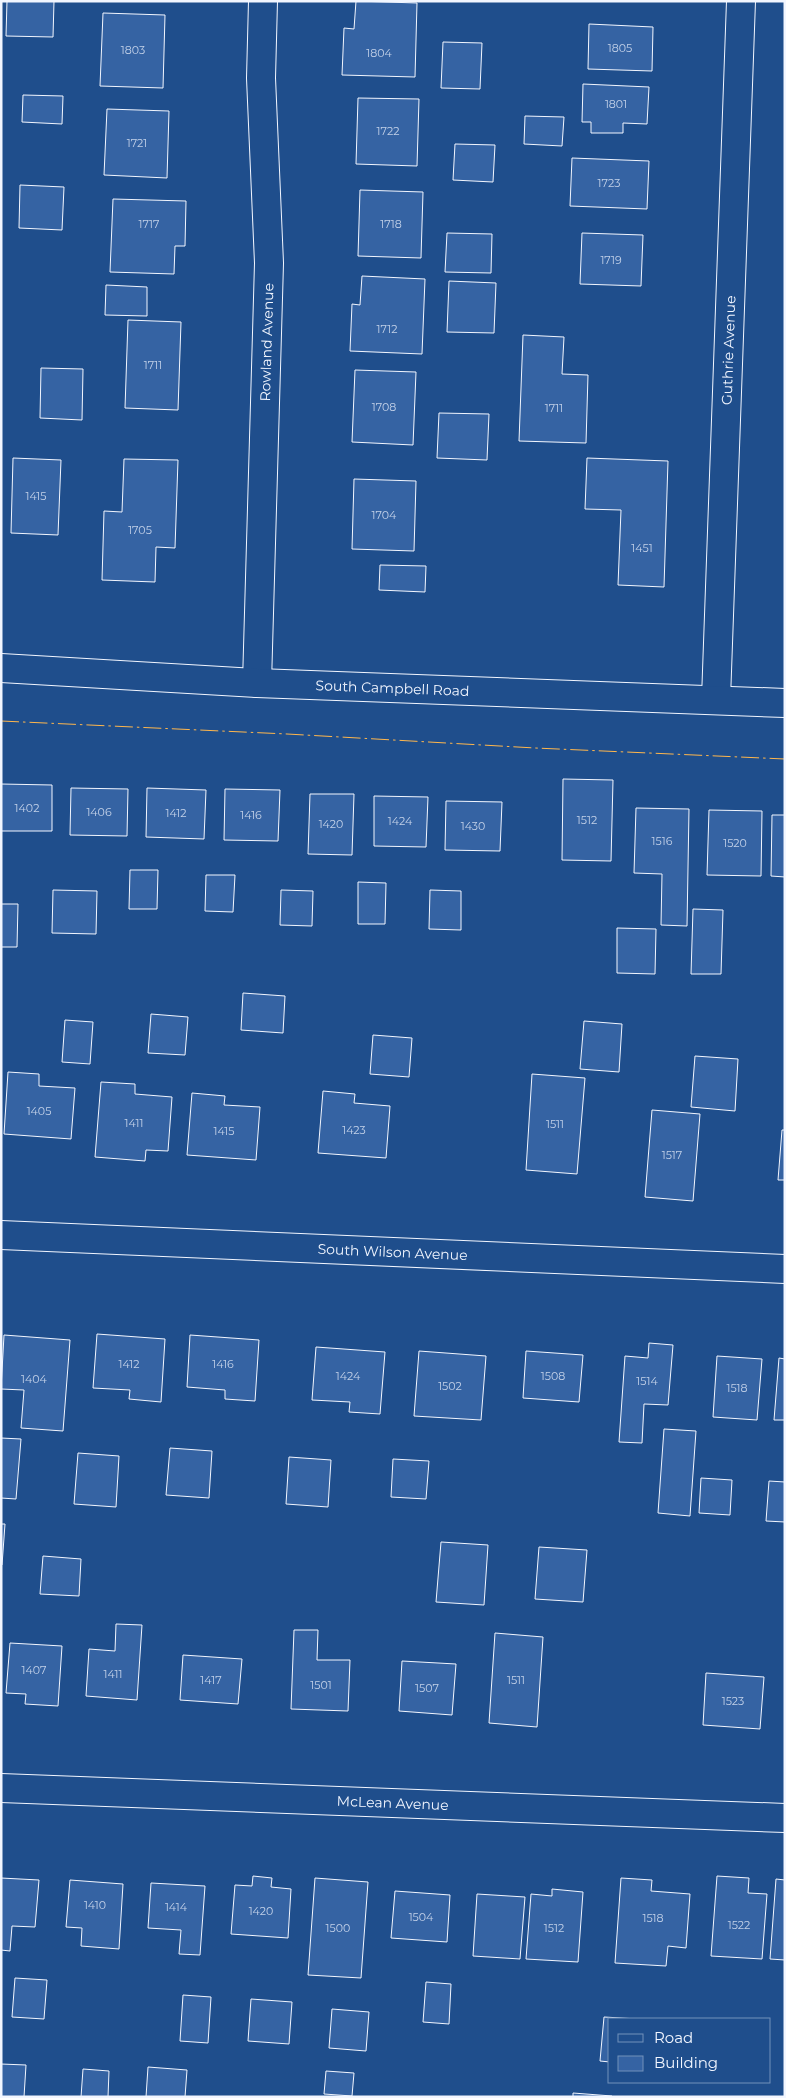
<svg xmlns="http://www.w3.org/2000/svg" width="786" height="2098" viewBox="0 0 786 2098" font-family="Montserrat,sans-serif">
  <rect width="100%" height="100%" fill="#1f4e8c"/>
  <g fill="#3563a3" stroke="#f2f6ff">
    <path d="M7,1H54L53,37L6,36Z"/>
    <path d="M356,1L417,3L415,77L342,75L344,28L354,29Z"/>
    <path d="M103,13L165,15L163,88L100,86Z"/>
    <path d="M589,24L653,27L652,71L588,69Z"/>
    <path d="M443,42L482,43L480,89L441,88Z"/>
    <path d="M583,84L649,87L647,124L623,123V133H591V122H582Z"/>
    <path d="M23,95L63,96L62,124L22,122Z"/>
    <path d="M358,98L419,99L417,166L356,164Z"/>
    <path d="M107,109L169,111L167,178L104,175Z"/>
    <path d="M525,116L564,117L562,146L524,144Z"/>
    <path d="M455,144L495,145L493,182L453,180Z"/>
    <path d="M572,158L649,161L647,209L570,206Z"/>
    <path d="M20,185L64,187L62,230L19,228Z"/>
    <path d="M360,190L423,192L421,258L358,256Z"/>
    <path d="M113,199L186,201L185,246H175L174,274L110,272Z"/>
    <path d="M447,233L492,234L491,273L445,272Z"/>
    <path d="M582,233L643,235L641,286L580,284Z"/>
    <path d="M362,276L425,279L422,354L350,351L352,304L360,305Z"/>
    <path d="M449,281L496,283L494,333L447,332Z"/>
    <path d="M106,285L147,287V316L105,315Z"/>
    <path d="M128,320L181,322L178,410L125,408Z"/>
    <path d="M523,335L564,337L562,374L588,375L586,443L519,441Z"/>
    <path d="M41,368L83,369L82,420L40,418Z"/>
    <path d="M355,370L416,372L413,445L352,442Z"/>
    <path d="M439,413L489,414L487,460L437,458Z"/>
    <path d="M13,458L61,460L58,535L11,533Z"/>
    <path d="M587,458L668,461L664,587L618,585L621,510L585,509Z"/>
    <path d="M124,459L178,460L175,548L156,547L155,582L102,580L104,511L122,512Z"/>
    <path d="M354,479L416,481L414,551L352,549Z"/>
    <path d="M380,565L426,566L425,592L379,590Z"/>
    <path d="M563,779L613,780L611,861L562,860Z"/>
    <path d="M1,784L52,785V831H1Z"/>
    <path d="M71,788L128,789L127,836L70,835Z"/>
    <path d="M147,788L206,790L204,839L146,837Z"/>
    <path d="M225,789L280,790L278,841L224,840Z"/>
    <path d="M310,794H354L352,855L308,854Z"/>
    <path d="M374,796L428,797L426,847L374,846Z"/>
    <path d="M446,801L502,802L500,851L445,850Z"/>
    <path d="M636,808L689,809L687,926L661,925L662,874L634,873Z"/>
    <path d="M709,810L762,811L761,876L707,875Z"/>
    <path d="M772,815H785V877L771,876Z"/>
    <path d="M130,870H158L157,909H129Z"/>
    <path d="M206,875H235L233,912L205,911Z"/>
    <path d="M358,882L386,883L385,924H358Z"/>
    <path d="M53,890L97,891L96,934L52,933Z"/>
    <path d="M281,890L313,891L312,926L280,925Z"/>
    <path d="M430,890L461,891V930L429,929Z"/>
    <path d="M1,904H18L17,947H1Z"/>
    <path d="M693,909L723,910L721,974H691Z"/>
    <path d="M617,928L656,929L655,974L617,973Z"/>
    <path d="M243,993L285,996L283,1033L241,1030Z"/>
    <path d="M151,1014L188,1017L185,1055L148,1053Z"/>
    <path d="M65,1020L93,1022L90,1064L62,1062Z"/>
    <path d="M584,1021L622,1024L619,1072L580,1069Z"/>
    <path d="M373,1035L412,1038L409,1077L370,1074Z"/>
    <path d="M695,1056L738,1059L735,1111L691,1107Z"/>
    <path d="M8,1072L39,1074V1086L75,1088L71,1139L4,1134Z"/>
    <path d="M532,1074L585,1078L577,1174L526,1170Z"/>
    <path d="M101,1082L135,1084V1094L172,1097L168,1151L146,1150L145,1161L95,1157Z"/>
    <path d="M323,1091L355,1094L354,1103L390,1106L386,1158L318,1153Z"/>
    <path d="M192,1093L225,1096L224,1105L260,1107L256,1160L187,1155Z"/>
    <path d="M652,1110L700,1114L693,1201L645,1197Z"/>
    <path d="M782,1130H785V1180H778Z"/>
    <path d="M97,1334L165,1339L161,1402L129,1399L130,1390L93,1388Z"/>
    <path d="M4,1335L70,1340L63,1431L21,1428L24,1390L1,1389Z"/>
    <path d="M190,1335L259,1340L255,1401L225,1399V1390L187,1387Z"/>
    <path d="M649,1343L673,1345L668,1405L644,1404L642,1443L619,1442L625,1356L648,1358Z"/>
    <path d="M316,1347L385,1352L380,1414L349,1412L350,1402L312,1400Z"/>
    <path d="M419,1351L486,1356L481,1420L414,1416Z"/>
    <path d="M526,1351L583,1355L579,1402L523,1398Z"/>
    <path d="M717,1356L762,1359L757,1420L713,1417Z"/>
    <path d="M779,1358L785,1359V1420H774Z"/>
    <path d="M664,1429L696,1431L690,1516L658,1513Z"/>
    <path d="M1,1438L21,1439L16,1499L1,1498Z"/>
    <path d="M170,1448L212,1451L209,1498L166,1495Z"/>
    <path d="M78,1453L119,1456L116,1507L74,1504Z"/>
    <path d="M289,1457L331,1460L328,1507L286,1504Z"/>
    <path d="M393,1459L429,1461L426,1499L391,1497Z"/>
    <path d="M701,1478L732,1480L730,1515L699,1513Z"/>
    <path d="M769,1481L785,1482V1522L766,1521Z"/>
    <path d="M1,1524H5L2,1565H1Z"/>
    <path d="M441,1542L488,1545L484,1605L436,1602Z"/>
    <path d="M539,1547L587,1550L583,1602L535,1599Z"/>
    <path d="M43,1556L81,1559L79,1596L40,1594Z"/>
    <path d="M116,1624L142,1625L137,1700L86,1696L89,1649L115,1651Z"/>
    <path d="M294,1630H318L317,1660H350L348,1711L291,1709Z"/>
    <path d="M495,1633L543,1637L537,1727L489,1723Z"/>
    <path d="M10,1643L62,1646L58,1706L25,1704L26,1694L6,1693Z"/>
    <path d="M183,1655L242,1659L238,1704L180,1700Z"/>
    <path d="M402,1661L456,1664L452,1715L399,1711Z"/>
    <path d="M706,1673L764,1677L760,1729L703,1725Z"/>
    <path d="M253,1876L272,1878L271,1887L291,1889L288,1938L231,1934L235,1885L252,1886Z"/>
    <path d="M717,1876L749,1878L748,1893L767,1894L762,1959L711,1956Z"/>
    <path d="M1,1878L39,1880L35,1927L12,1926L10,1951L1,1950Z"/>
    <path d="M315,1878L368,1882L361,1978L308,1975Z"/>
    <path d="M621,1878L652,1880L651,1891L690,1894L686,1948L668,1946L666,1966L615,1963Z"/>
    <path d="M776,1879L785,1880V1960L770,1959Z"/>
    <path d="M70,1880L123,1884L119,1949L81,1946L82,1928L66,1927Z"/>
    <path d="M151,1883L205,1886L200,1955L179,1954L181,1930L148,1928Z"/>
    <path d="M552,1889L583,1892L578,1962L526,1959L531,1894L552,1896Z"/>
    <path d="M395,1891L450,1895L447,1942L391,1938Z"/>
    <path d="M477,1894L525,1897L520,1959L473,1956Z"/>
    <path d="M15,1978L47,1980L44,2019L12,2017Z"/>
    <path d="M426,1982L451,1984L449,2024L423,2022Z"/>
    <path d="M183,1995L211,1997L208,2043L180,2041Z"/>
    <path d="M251,1999L292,2002L289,2044L248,2041Z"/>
    <path d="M332,2009L369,2012L366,2051L329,2048Z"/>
    <path d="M604,2017L638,2019H610V2062L600,2061Z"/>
    <path d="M1,2064L26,2065L24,2097H1Z"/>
    <path d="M148,2067L187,2070L185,2097H146Z"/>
    <path d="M83,2069L109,2071L108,2097H81Z"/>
    <path d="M326,2071L354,2073L352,2096L324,2094Z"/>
    <path d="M573,2093L612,2096V2097H573Z"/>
  </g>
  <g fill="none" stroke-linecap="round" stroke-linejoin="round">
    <defs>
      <g id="minor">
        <path id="s1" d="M257,683L269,263L261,78L263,1"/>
        <path id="s2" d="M716,699L741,1"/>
        <path id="s3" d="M1,1235L785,1269"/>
        <path id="s4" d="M1,1788L785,1818"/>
      </g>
      <g id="tertiary">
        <path id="s5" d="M1,668L257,683L785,703"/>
      </g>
    </defs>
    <use href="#minor" stroke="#f2f6ff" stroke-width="30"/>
    <use href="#tertiary" stroke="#f2f6ff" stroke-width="30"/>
    <use href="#minor" stroke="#1f4e8c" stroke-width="28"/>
    <use href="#tertiary" stroke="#1f4e8c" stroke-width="28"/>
    <path stroke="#ffb74d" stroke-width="1" stroke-dasharray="18 4 2.5 4" stroke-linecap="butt" d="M1,721L287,734L535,748L785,759"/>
  </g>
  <g text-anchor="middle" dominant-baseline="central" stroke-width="4" stroke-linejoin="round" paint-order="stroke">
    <g font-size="11" fill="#c3d1e8">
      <text x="620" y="48">1805</text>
      <text x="133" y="50">1803</text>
      <text x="379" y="53">1804</text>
      <text x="616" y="104">1801</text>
      <text x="388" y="131">1722</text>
      <text x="137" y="143">1721</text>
      <text x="609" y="183">1723</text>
      <text x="149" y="224">1717</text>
      <text x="391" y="224">1718</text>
      <text x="611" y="260">1719</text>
      <text x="387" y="329">1712</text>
      <text x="153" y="365">1711</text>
      <text x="384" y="407">1708</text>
      <text x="554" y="408">1711</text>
      <text x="36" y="496">1415</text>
      <text x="384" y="515">1704</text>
      <text x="140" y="530">1705</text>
      <text x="642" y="548">1451</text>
      <text x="27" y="808">1402</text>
      <text x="99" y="812">1406</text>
      <text x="176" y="813">1412</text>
      <text x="251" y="815">1416</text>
      <text x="587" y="820">1512</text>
      <text x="400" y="821">1424</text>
      <text x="331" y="824">1420</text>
      <text x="473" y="826">1430</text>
      <text x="662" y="841">1516</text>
      <text x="735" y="843">1520</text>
      <text x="39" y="1111">1405</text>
      <text x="134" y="1123">1411</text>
      <text x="555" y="1124">1511</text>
      <text x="354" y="1130">1423</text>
      <text x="224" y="1131">1415</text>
      <text x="672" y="1155">1517</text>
      <text x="129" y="1364">1412</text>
      <text x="223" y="1364">1416</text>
      <text x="348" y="1376">1424</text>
      <text x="553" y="1376">1508</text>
      <text x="34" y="1379">1404</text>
      <text x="647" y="1381">1514</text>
      <text x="450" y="1386">1502</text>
      <text x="737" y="1388">1518</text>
      <text x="34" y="1670">1407</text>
      <text x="113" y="1674">1411</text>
      <text x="211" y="1680">1417</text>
      <text x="516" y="1680">1511</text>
      <text x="321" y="1685">1501</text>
      <text x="427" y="1688">1507</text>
      <text x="733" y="1701">1523</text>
      <text x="95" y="1905">1410</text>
      <text x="176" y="1907">1414</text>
      <text x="261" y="1911">1420</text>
      <text x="421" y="1917">1504</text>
      <text x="653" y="1918">1518</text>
      <text x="739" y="1925">1522</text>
      <text x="338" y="1928">1500</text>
      <text x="554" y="1928">1512</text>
    </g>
    <g font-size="14" fill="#f2f6ff" stroke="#1f4e8c">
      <text stroke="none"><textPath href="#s1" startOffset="341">Rowland Avenue</textPath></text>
      <text stroke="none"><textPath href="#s2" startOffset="349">Guthrie Avenue</textPath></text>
      <text stroke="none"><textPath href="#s5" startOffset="392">South Campbell Road</textPath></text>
      <text stroke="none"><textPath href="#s3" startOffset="392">South Wilson Avenue</textPath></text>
      <text stroke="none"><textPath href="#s4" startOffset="392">McLean Avenue</textPath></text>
    </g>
  </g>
  <rect width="786" height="2098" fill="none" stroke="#f2f6ff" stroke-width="5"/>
  <rect x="608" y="2018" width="162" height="65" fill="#1f4e8c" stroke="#7391ba"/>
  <rect x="618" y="2034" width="25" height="8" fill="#1f4e8c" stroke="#7391ba"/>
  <text x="654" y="2043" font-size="15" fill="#f2f6ff">Road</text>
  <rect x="618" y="2056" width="25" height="15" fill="#3563a3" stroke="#7391ba"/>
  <text x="654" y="2068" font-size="15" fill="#f2f6ff">Building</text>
</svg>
